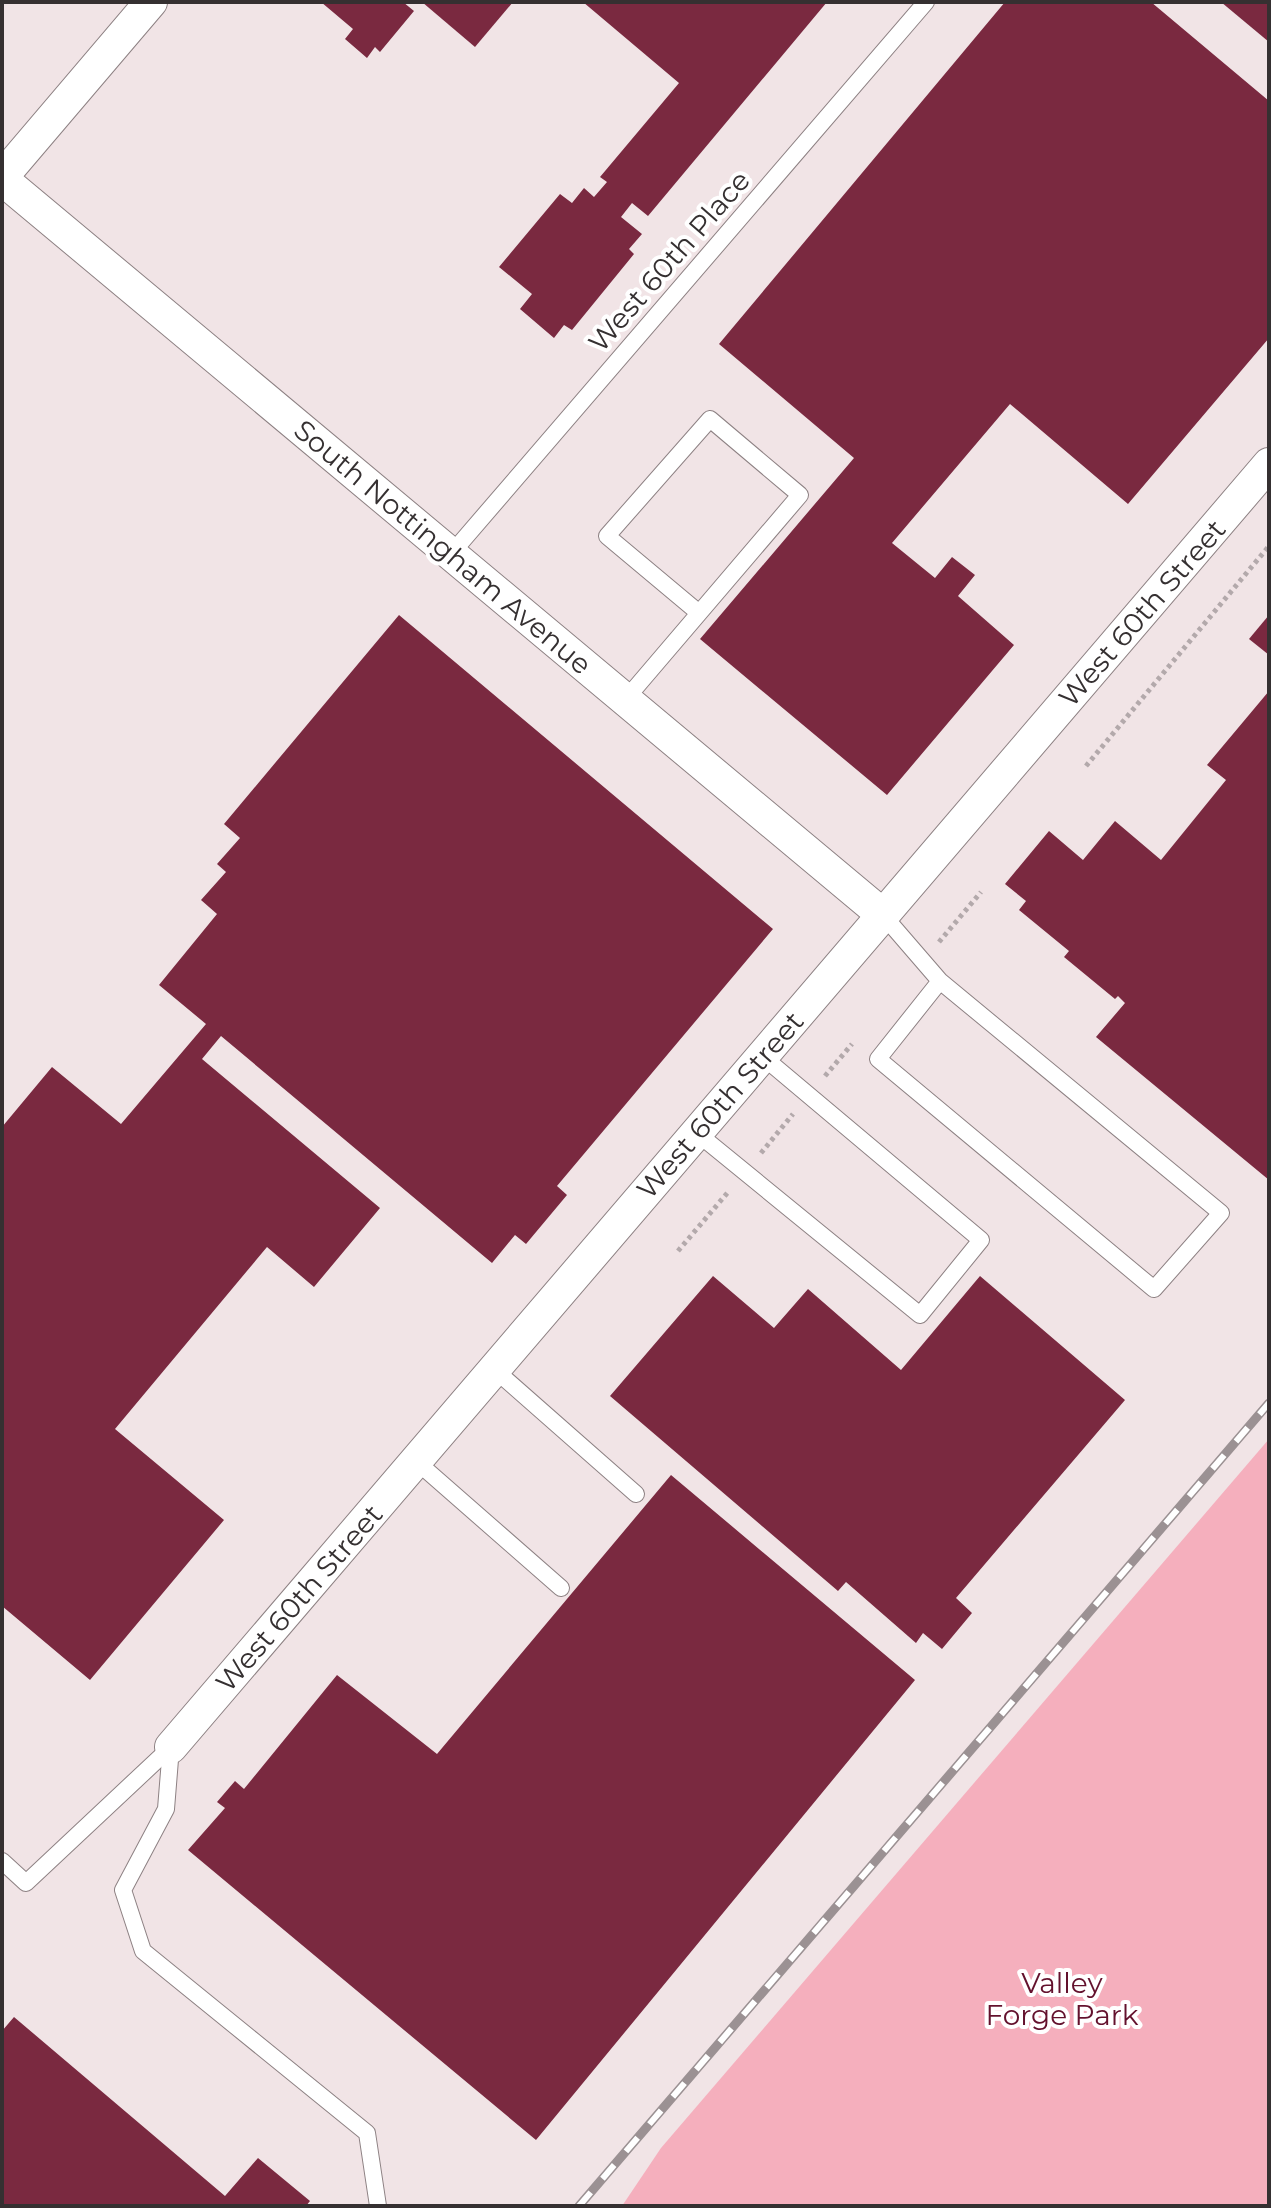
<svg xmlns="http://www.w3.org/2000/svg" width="1271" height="2208" viewBox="0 0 1271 2208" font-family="Montserrat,sans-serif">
  <rect width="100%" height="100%" fill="#f1e4e6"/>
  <path fill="#f5afbd" d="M1269,1439V2206H622L661,2148Z"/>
  <g fill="#7a2940">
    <path d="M321,2H403L414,11L380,52L375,47L367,58L345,39L353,29Z"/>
    <path d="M422,2H513L475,47Z"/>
    <path d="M583,2H827L648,216L632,203L621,217L642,234L629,249L634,254L572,330L564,325L554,338L520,309L532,294L499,267L560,194L572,203L584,188L594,197L607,182L600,177L679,83Z"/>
    <path d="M1005,2H1151L1269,101V338L1128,504L1010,404L892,543L935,578L952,557L975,575L958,596L1014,645L887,795L700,639L854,458L719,344Z"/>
    <path d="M1221,2H1269V42Z"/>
    <path d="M399,615L773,929L557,1186L567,1195L526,1244L515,1235L492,1263L221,1036L202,1059L380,1208L314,1287L267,1247L115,1429L224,1520L90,1680L2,1606V1127L52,1067L121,1124L206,1024L159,985L217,914L201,900L226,872L217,864L240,838L224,824Z"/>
    <path d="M1269,615V655L1249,639Z"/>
    <path d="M1269,691V1180L1096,1037L1125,1003L1118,996L1115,999L1064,957L1069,951L1019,910L1026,901L1005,884L1049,831L1083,860L1115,821L1161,860L1226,780L1207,765Z"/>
    <path d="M713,1276L774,1328L808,1289L901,1370L980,1276L1125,1400L956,1598L972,1613L942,1649L923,1633L916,1643L846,1582L838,1591L610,1396Z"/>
    <path d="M671,1475L915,1680L536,2140L188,1850L225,1808L217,1802L235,1781L244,1789L337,1675L437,1754Z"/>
    <path d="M14,2017L225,2196L258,2158L310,2201L306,2206H2V2031Z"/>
  </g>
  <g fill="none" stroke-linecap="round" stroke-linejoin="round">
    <defs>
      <g id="lane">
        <path d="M451,554L926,2"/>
        <path d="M625,700L800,495L710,419L607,536L699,613"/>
        <path d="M883,915L940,981L1221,1213L1154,1289L878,1059L940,981"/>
        <path d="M697,1133L920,1315L981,1240L762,1056"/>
        <path d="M494,1369L636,1494"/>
        <path d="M416,1461L561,1588"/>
        <path d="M171,1747L166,1809L123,1890L143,1951L367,2133L378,2206"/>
        <path d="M2,1861L26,1883L171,1747"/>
      </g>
      <g id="street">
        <path d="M2,177L151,2"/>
        <path d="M2,179L883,915"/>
        <path d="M171,1747L1269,464"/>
      </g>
    </defs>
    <use href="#lane" stroke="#8d8183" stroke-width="18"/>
    <use href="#street" stroke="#8d8183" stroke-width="34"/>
    <g stroke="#b3a9ab" stroke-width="5" stroke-dasharray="4 4" stroke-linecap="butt">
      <path d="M1086,766L1269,546"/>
      <path d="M939,942L981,892"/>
      <path d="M825,1076L852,1044"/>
      <path d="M761,1153L793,1114"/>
      <path d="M678,1251L729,1191"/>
    </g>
    <use href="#lane" stroke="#fff" stroke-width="16"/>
    <use href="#street" stroke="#fff" stroke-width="32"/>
    <defs>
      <path id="rail" d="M579,2206L1269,1403"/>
    </defs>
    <use href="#rail" stroke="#9b9193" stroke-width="9"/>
    <use href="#rail" stroke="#fff" stroke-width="6" stroke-dasharray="18" stroke-linecap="butt"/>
  </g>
  <g text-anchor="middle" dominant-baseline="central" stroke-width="8" stroke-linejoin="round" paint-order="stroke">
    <g font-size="28" fill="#353031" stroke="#fff">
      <text transform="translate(669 261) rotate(-49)">West 60th Place</text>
      <text transform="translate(443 547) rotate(40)">South Nottingham Avenue</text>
      <text transform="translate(1142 613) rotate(-49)">West 60th Street</text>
      <text transform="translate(720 1105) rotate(-49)">West 60th Street</text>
      <text transform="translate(299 1598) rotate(-49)">West 60th Street</text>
    </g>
    <g font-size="28" fill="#63112d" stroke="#fff">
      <text x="1062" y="1983">Valley<tspan x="1062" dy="32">Forge Park</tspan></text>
    </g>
  </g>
  <rect width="1271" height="2208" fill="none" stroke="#353031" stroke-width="8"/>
</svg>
